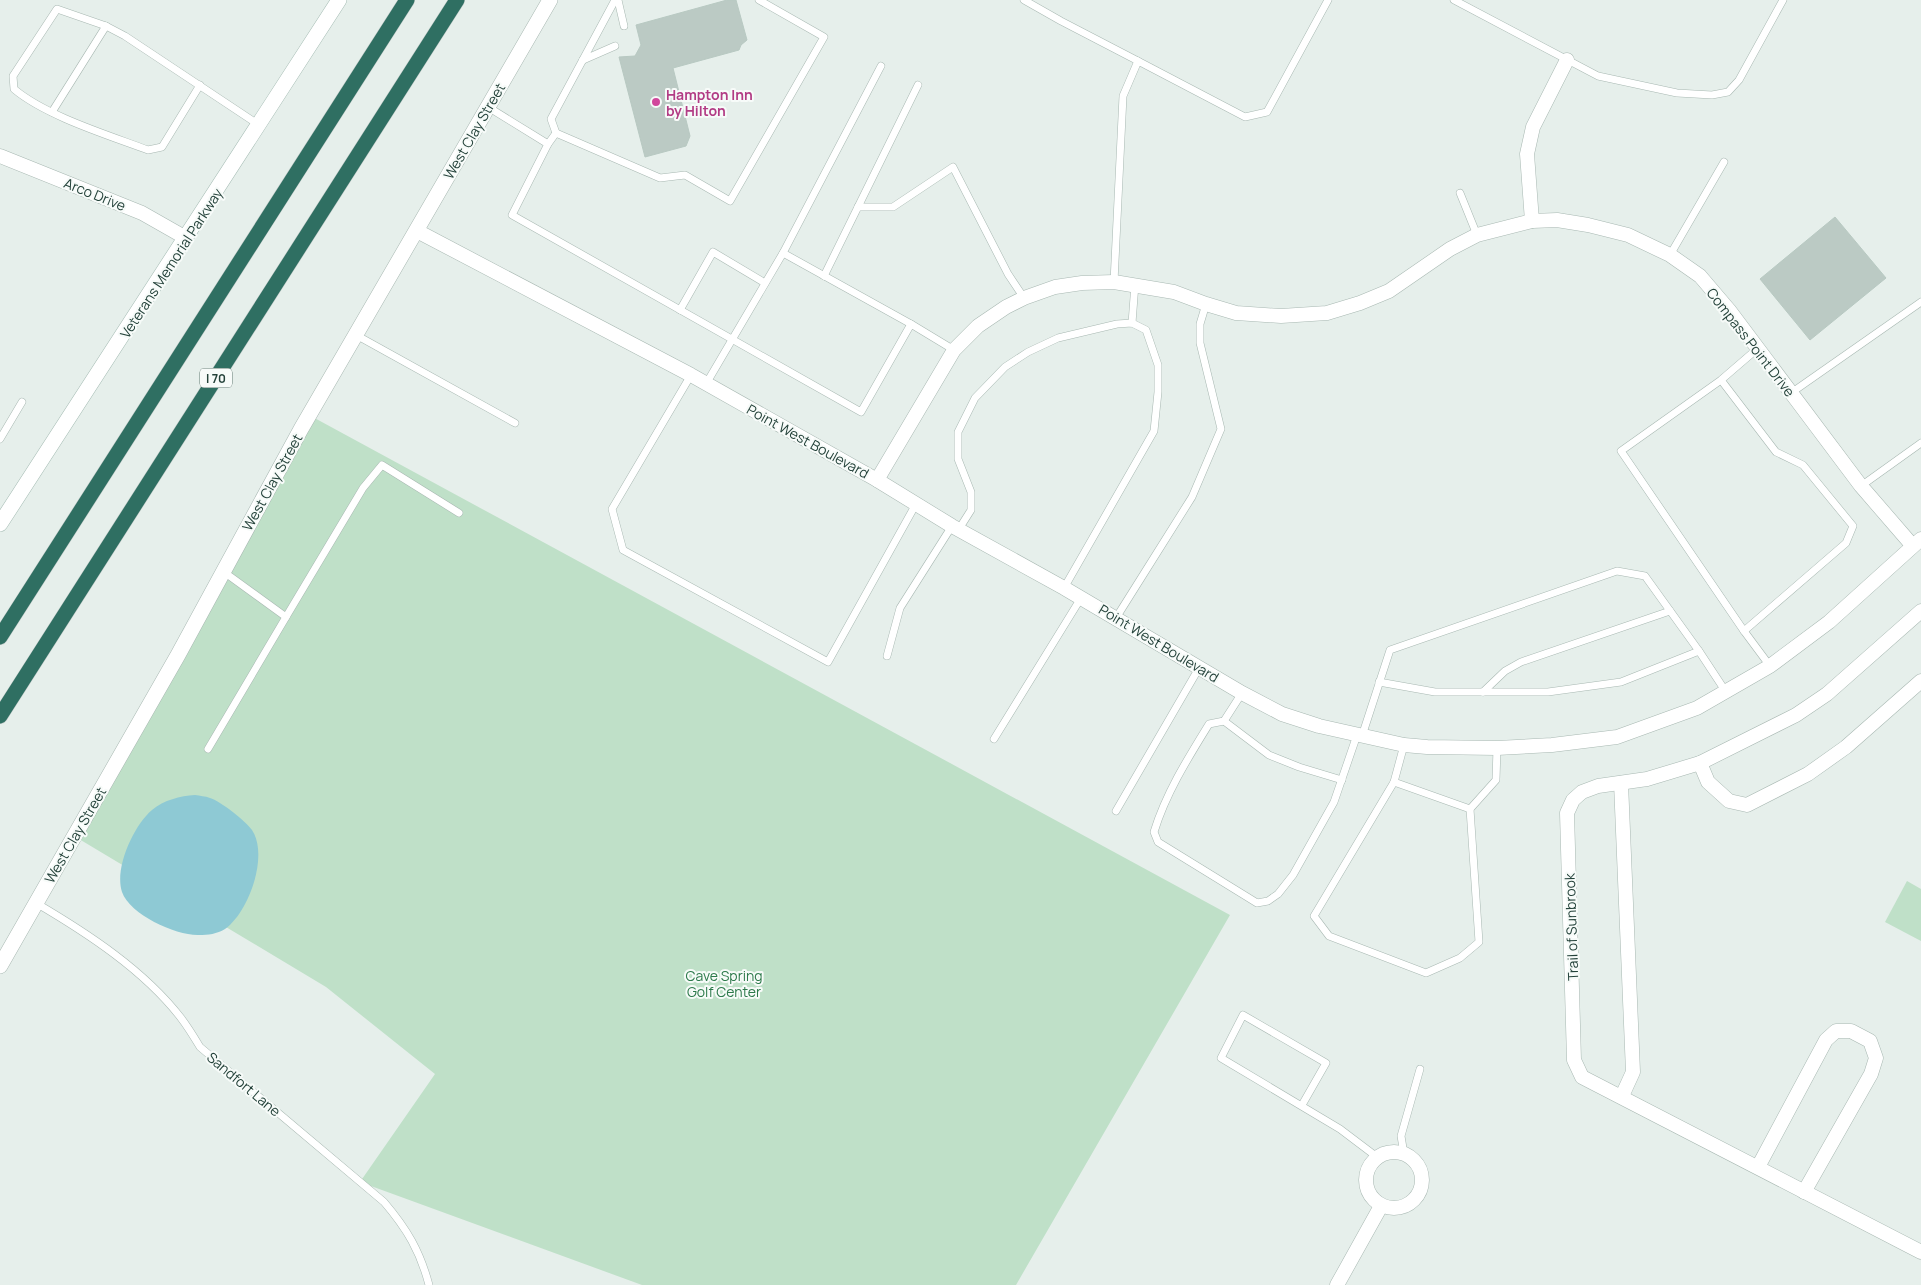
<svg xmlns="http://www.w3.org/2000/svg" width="1921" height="1285" viewBox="0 0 1921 1285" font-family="Manrope,sans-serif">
  <rect width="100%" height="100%" fill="#e6efeb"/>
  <g fill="#bfe0c8">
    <path d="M309,415L1230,915L1016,1285H642L360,1182L435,1074L326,987L69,833Z"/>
    <path d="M1907,881L1921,889V941L1885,922Z"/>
  </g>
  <path fill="#8ec9d4" d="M195,795C200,796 205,796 210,798C220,801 246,821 252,830C269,855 249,912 225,929C217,934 208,935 199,935C177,936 130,915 122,892C114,868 134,825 152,810C164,800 180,796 195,795Z"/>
  <g fill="#bbcac4" stroke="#b8c9c2">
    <path d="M727,0H736L747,40L741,45L739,50L673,68L690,136L686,146L645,157L619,57L635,56L641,45L636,25Z"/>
    <path d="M1835,217L1886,278L1810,340L1760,279Z"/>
  </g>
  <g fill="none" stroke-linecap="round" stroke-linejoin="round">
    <defs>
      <g id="service">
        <path d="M618,0L624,26"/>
        <path d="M1024,0L1061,21L1138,61"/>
        <path d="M1454,0L1598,76L1677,93L1712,95L1728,92L1739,80L1783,0"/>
        <path d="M583,60L615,46"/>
        <path d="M200,85L162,147L148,150C108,135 46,116 14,89L13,76L57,9L106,26L125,36L259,125"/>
        <path d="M488,107L548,144L512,215L861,412L911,324L954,350"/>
        <path d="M52,112L106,26"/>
        <path d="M556,133L551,119L615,0"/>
        <path d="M548,144L556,133L660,178L685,175L730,201L824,37L759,0"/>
        <path d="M1460,193L1477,235"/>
        <path d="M858,207H893L953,167L1008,274L1024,298"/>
        <path d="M783,253L881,66"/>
        <path d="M1670,255L1724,162"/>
        <path d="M824,276L918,85"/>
        <path d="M1114,282L1123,96L1138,61L1245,117L1267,112L1328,0"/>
        <path d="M680,310L713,252L765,283"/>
        <path d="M1132,323L1135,284"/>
        <path d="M356,335L515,423"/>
        <path d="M691,375L612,509L623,550L828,662L916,504"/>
        <path d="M1721,380L1776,452L1803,465L1853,526L1846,543L1744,631L1621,451L1721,380L1757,349"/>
        <path d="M706,384L783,253L911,324"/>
        <path d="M1791,393L1921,302"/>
        <path d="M0,439L22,402"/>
        <path d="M1861,486L1921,443"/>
        <path d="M959,529L971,510V492L958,459V432L975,398L1005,367L1028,352L1058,338L1117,324L1132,323L1146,330L1158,365V392L1154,431L1064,588"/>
        <path d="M286,617L363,488L382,465L459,513"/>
        <path d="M1116,618L1192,497L1221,429L1200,343V324L1206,304"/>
        <path d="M1744,631L1770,666"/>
        <path d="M887,656L900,608L952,526"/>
        <path d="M1379,682L1435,692H1548L1621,682L1699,651"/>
        <path d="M1483,692L1505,671L1521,662L1670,611"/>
        <path d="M1242,693L1224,721L1209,724C1188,758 1166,793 1154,832L1158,842L1257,903L1268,901L1278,894L1293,875L1334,802L1357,735"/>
        <path d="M1224,721L1269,755L1299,767L1342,780"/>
        <path d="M1362,736L1390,650L1617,571L1645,576L1699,651L1726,692"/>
        <path d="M994,739L1081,598"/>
        <path d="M1404,745L1394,782L1314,916L1329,936L1426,973L1460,958L1479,942L1470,809L1496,780L1497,748"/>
        <path d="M208,749L286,617L224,572"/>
        <path d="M1394,782L1470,809"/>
        <path d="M1116,811L1199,668"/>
        <path d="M36,903C87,933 144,970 181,1018C188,1027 194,1037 200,1047L384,1202C407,1229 420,1251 429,1285"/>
        <path d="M1302,1105L1326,1063L1243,1015L1221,1058L1340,1129L1377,1157"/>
        <path d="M1404,1154L1401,1136L1420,1069"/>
      </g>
      <g id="minor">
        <path d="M0,156L142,213L186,238"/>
        <path d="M1532,221L1527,154L1533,127L1567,60"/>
        <path d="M417,231L691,375L877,480L952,526L1064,588L1242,693L1282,714L1319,726L1404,745L1427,747L1497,748L1552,745L1617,737L1697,708L1770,666L1829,622L1921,539"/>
        <path d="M877,480L954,350L978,326L1006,307L1024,298L1055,287L1082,283L1114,282L1174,292L1206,304L1236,313L1281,316L1327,313L1360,303L1389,291L1450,249L1477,235L1532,221L1557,220L1588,225L1628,235L1670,255L1700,276L1729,310L1861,486L1912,545"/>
        <path d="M1921,611L1827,694L1796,715L1700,763L1647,779L1598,786L1582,792L1573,800L1567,813L1574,1060L1582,1077L1921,1252"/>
        <path d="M1700,763L1708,782L1729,801L1747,805L1808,774L1846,747L1921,681"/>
        <path d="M1621,783L1633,1072L1622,1096"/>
        <circle cx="1394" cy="1180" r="28"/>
        <path d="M1758,1167L1826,1040L1836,1031H1851L1870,1041L1876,1058L1871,1074L1804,1192"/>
        <path d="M1337,1285L1381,1206"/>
      </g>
      <path id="tertiary" d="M0,966L178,655L301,429L550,0"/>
      <path id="secondary" d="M0,524L339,0"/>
      <g id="motorway">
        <path d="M0,637L407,0"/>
        <path d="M0,716L457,0"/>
      </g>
    </defs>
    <use href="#service" stroke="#a8b8b2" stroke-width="8"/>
    <use href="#minor" stroke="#a8b8b2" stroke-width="15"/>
    <use href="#tertiary" stroke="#a8b8b2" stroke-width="16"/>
    <use href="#secondary" stroke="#a4bbb3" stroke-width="16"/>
    <use href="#motorway" stroke="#c2cac8" stroke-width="16"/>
    <use href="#service" stroke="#fff" stroke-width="7"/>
    <use href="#minor" stroke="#fff" stroke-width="14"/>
    <use href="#tertiary" stroke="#fff" stroke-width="15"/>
    <use href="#secondary" stroke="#fff" stroke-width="15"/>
    <use href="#motorway" stroke="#2f6f62" stroke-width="15"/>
  </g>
  <circle fill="#d1479c" stroke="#f7fbf9" stroke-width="2" cx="656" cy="102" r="5"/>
  <g text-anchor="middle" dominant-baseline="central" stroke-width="4" stroke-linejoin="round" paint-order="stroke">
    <rect fill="#f7fbf9" stroke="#637a73" stroke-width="1" x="200" y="368.5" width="32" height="19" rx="4"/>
    <g font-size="12" font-weight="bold" fill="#24423a">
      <text x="216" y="378">I 70</text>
    </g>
    <g font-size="14" font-weight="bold" fill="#b23c85" stroke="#f7fbf9" text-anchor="start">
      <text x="666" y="94">Hampton Inn<tspan x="666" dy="16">by Hilton</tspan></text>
    </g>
    <g font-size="14" fill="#24423a" stroke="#f7fbf9">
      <text transform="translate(474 131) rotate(-60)">West Clay Street</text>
      <text transform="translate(95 194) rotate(22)">Arco Drive</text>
      <text transform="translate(171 263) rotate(-57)">Veterans Memorial Parkway</text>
      <text transform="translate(1751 342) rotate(52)">Compass Point Drive</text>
      <text transform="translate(808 441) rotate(29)">Point West Boulevard</text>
      <text transform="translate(272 482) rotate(-61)">West Clay Street</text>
      <text transform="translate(1159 643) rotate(31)">Point West Boulevard</text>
      <text transform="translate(75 835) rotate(-60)">West Clay Street</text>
      <text transform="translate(1571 927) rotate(-92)">Trail of Sunbrook</text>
      <text transform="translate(244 1084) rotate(40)">Sandfort Lane</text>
    </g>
    <g font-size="14" fill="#2d7a4b" stroke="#f7fbf9">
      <text x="724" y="975">Cave Spring<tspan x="724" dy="16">Golf Center</tspan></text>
    </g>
  </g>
</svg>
